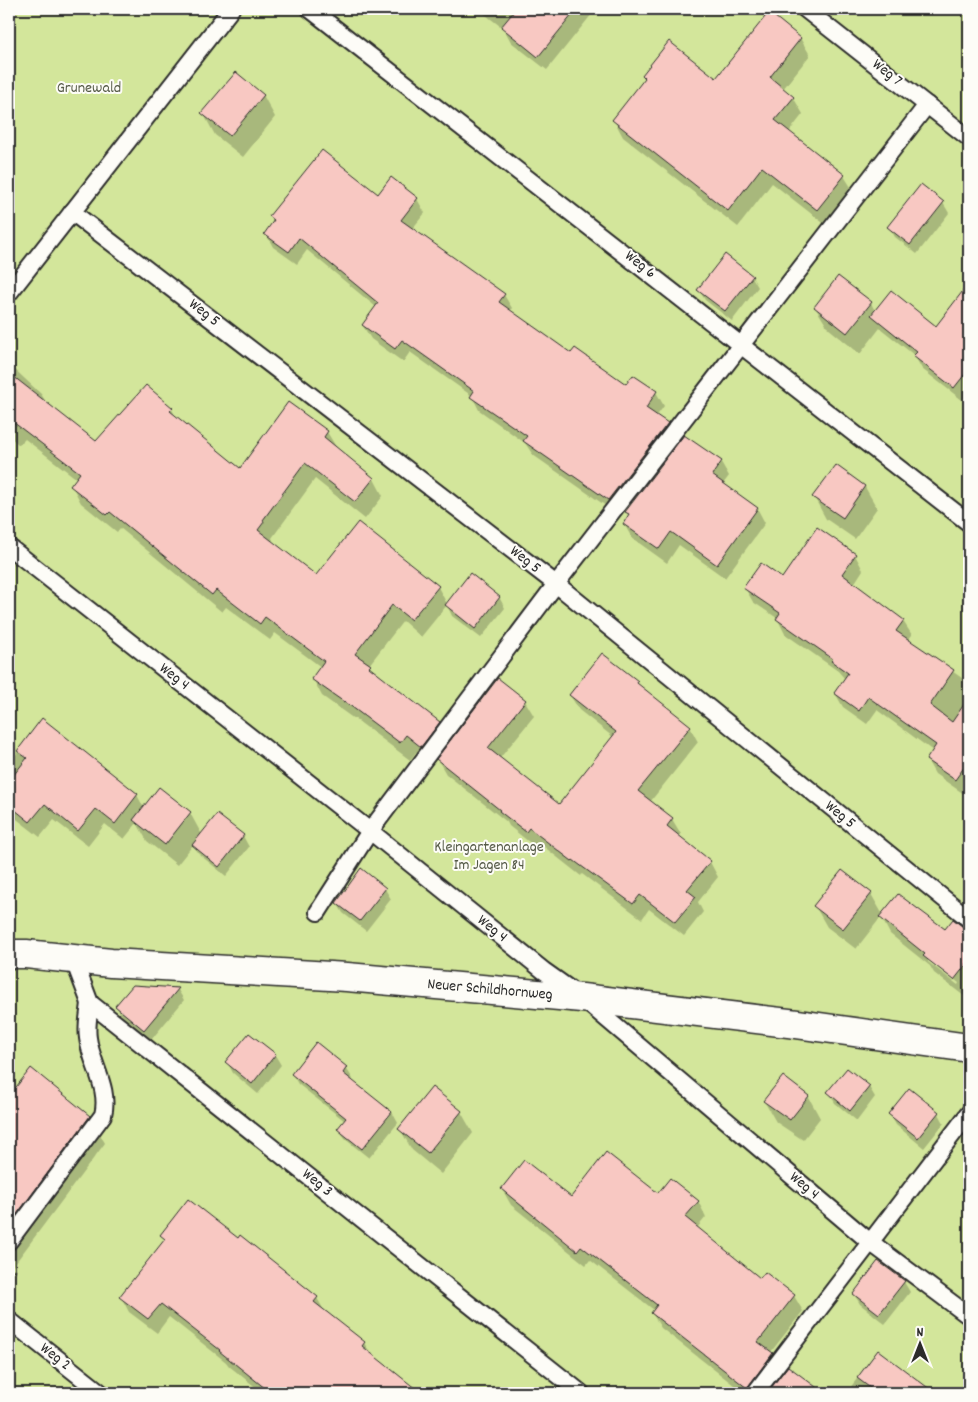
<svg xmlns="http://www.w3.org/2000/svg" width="978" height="1402" viewBox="0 0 978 1402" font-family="Dekko,sans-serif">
  <rect width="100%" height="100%" fill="#fdfcf7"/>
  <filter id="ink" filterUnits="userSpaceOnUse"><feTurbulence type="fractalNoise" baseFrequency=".02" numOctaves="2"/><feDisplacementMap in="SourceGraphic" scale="10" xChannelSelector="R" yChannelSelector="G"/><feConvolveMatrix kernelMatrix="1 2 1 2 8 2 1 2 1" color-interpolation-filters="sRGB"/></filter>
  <g filter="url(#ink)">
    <rect fill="#d3e69b" stroke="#7f8863" x="9" y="9" width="960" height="1384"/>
    <g fill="#0003" fill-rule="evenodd">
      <path d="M478,9H596L547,70L511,42L504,29Z"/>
      <path d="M800,38L810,55L783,89L793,97L803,114L789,132L844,176L854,192L827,226L772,183L738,227L623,137L614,120L645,79L643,75L716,80Z"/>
      <path d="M263,95L275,117L243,157L215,135L203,113Z"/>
      <path d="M378,196L417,199L425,213L412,229L504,295L512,308L510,311L572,355L626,386L634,376L656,392L664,406L656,417L667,424L675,438L616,513L533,455L525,443L479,410L472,396L410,352L403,362L371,339L363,326L376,307L307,250L297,264L273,247L266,234L274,222L270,216Z"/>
      <path d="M943,203L949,213L917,254L895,237L889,227Z"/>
      <path d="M752,277L758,287L732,321L705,300L699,290Z"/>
      <path d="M966,289L969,292V395L967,394L962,400L922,369L914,355L880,328L860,354L828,328L815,307L871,303L875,311L936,327Z"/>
      <path d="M9,364L41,394L48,405L96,442L172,409L176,418L240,469L289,403L327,432L338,450L374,479L383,496L365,519L315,479L272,538L273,540L271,542L316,577L438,587L447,604L499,597L505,608L481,638L452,616L447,605L421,637L403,621L369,665L373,672L439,722L449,740L431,763L416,752L410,760L354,718V719L322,696L313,679L321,667L275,633L270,640L226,607L222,612L120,528L117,532L81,503L72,486L77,479L25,439L19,445L9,436Z"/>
      <path d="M721,462L729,476L723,484L757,508L765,523L725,578L679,545L667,563L632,538L624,524L629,516L626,512Z"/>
      <path d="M836,466L865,487L877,508L855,539L826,519L814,497Z"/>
      <path d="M855,555L863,570L854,584L903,621L912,635L908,640L969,683V789L968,788L964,794L935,774L927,760L933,751L877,710L867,724L843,707L835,693L845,679L838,671L785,634L777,618L753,602L745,588L783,580Z"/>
      <path d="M637,682L641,688L690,727L698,742L650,802L672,819L681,834L679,837L710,862L718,877L698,902L703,912L684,936L649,909L642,919L582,874L581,876L538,842L534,846L509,826L507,822L446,774L438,760L525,701L534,716L500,758L559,806L613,737L579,710L570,695Z"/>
      <path d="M42,720L137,795L144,808L190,813L202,835L243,836L249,847L226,876L200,855L193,845L177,865L147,841L137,823L124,839L105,824L88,846L54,820L40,837L9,813V753L14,757Z"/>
      <path d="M385,889L391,899L366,931L343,913L337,903Z"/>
      <path d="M871,894L883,915L945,931L953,921L969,933V989L964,996L934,973L930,966L890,934L881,917L856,949L827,927L815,906ZM928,959L959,983L958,985L928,962Z"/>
      <path d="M133,986L178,990L184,1000L151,1040L123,1017L116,1006Z"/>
      <path d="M316,1044L346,1068L353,1079L351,1081L392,1112L398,1123L369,1158L345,1139L339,1129L345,1121L298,1084L292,1074Z"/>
      <path d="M275,1055L281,1065L258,1094L233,1073L227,1062Z"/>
      <path d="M9,1083L16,1088L89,1116L105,1143L10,1270L9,1268Z"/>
      <path d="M869,1087L875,1097L857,1121L835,1103L829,1092Z"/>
      <path d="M808,1096L820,1118L803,1140L776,1122L764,1101Z"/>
      <path d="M461,1112L473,1133L441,1174L412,1150L400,1129Z"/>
      <path d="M938,1112L944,1123L924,1148L896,1125L890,1114Z"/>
      <path d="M502,1189L571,1199L658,1195L698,1201L706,1217L697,1228L761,1280L794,1296L803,1311L770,1353L780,1370L763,1393H744L661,1328L652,1313L654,1310L590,1260L586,1265L511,1205Z"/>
      <path d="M162,1235L238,1240L240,1236L317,1298L325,1312L364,1343L372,1355L403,1380L411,1393H263L229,1366L226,1362L169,1317L157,1333L129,1312L121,1297L165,1241Z"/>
      <path d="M904,1282L910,1292L885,1324L860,1304L854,1294Z"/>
      <path d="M878,1352L932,1393L936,1388L944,1393H846Z"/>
      <path d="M789,1367L822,1393H769Z"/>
      <path d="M516,1386L524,1393H510Z"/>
    </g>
    <g fill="#f8c8c2" stroke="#2b2b2b">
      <path d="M516,9H577L538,57L501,27Z"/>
      <path d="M769,12L801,38L770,77L794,97L775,120L845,175L817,210L762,167L728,211L612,120L645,78L642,75L669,41L716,78Z"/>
      <path d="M236,72L264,95L230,136L201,113Z"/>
      <path d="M322,150L378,194L391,177L418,198L401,220L505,294L499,302L571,353L575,348L626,384L633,375L657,391L646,408L668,423L608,500L523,441L527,436L470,397L474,391L402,340L395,349L362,325L378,303L299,238L289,252L264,234L274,220L269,216Z"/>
      <path d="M921,184L944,202L910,245L887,227Z"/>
      <path d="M725,254L753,276L725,311L697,290Z"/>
      <path d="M838,276L872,302L847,333L814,307Z"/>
      <path d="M969,283V369L954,388L913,356L917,352L871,315L891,290L936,326Z"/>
      <path d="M9,373L96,441L146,385L173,408L170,411L240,468L288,402L328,431L324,437L374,478L355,502L305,463L263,520L264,522L258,530L316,575L358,522L439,586L411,620L392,605L355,654L371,665L369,667L440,722L421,747L406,735L400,743L344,701V702L311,679L324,661L265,617L260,624L216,590L212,595L110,512L107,515L70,486L80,473L9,419Z"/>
      <path d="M684,435L722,461L712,475L758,508L717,565L671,532L659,549L623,524L629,514L625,512Z"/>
      <path d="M836,465L865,486L843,518L812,497Z"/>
      <path d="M817,527L856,554L842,574L904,620L896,631L954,670L930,705L952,722L969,697V769L965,766L955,780L926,760L936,745L868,697L859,711L834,693L848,673L831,661L833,659L776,619L780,613L743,588L761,563L782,578Z"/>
      <path d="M470,573L500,597L475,629L445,605Z"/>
      <path d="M602,653L638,681L637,683L691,726L638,791L673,818L667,826L711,861L687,890L696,897L675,922L640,895L633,904L573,860L572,861L529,828L526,832L499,811L500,810L436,759L498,678L526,700L488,748L559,804L616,732L569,695Z"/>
      <path d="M42,718L138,794L115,824L96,809L78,831L45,804L30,822L9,805V781L27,758L17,751Z"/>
      <path d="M159,787L191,812L165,845L133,820Z"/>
      <path d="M217,814L244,835L219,867L192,845Z"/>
      <path d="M361,868L386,888L360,921L336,903Z"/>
      <path d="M842,870L872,893L843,929L813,906Z"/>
      <path d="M898,894L945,929L953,919L963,927L969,929V961L954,980L923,956L925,954L879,917Z"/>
      <path d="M133,985L179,988L144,1030L115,1006Z"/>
      <path d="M249,1033L276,1054L252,1084L225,1062Z"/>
      <path d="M316,1042L347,1067L343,1073L392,1112L362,1149L337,1129L346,1118L291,1074Z"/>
      <path d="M31,1068L90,1116L9,1225V1096Z"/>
      <path d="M847,1068L870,1086L850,1111L827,1092Z"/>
      <path d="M783,1076L809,1096L790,1120L763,1101Z"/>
      <path d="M432,1087L462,1111L428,1153L398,1129Z"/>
      <path d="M909,1088L939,1112L918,1138L888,1114Z"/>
      <path d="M606,1152L658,1193L670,1178L699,1201L685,1217L760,1278L765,1272L795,1295L758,1342L773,1353L747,1388L651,1313L657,1305L581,1246L577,1251L501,1189L524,1160L571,1197Z"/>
      <path d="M188,1199L238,1238L240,1235L318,1297L314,1302L365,1342L362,1346L421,1393H271L219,1351L220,1350L161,1304L148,1319L119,1297L165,1239L160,1235Z"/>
      <path d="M878,1261L905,1281L879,1314L853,1294Z"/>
      <path d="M878,1350L935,1393H877L857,1378Z"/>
      <path d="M788,1366L824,1393H767Z"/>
    </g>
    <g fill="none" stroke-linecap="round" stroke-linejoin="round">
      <defs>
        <g id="service">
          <path d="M310,9L969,523"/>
          <path d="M805,9L969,138"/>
          <path d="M72,212L556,584L969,919"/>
          <path d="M9,293L231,9"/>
          <path d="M9,547L370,831L544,971L582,998L870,1242L969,1316"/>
          <path d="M318,912L370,831L556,584L927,105"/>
          <path d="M73,958L90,1003L581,1393"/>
          <path d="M9,1241L103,1115C110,1088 91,1064 88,1038C86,1026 89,1014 90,1003"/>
          <path d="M9,1320L101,1393"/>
          <path d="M755,1393L969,1113"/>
        </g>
        <path id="minor" d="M9,954H26L111,963L347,977L582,998L797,1024L969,1048"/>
      </defs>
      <use href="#service" stroke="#2b2b2b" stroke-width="20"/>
      <use href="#minor" stroke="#2b2b2b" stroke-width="31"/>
      <path stroke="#2b2b2b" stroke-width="3" stroke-dasharray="4 4" stroke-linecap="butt" d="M9,1287L15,1269"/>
      <use href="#service" stroke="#fdfcf7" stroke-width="16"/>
      <use href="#minor" stroke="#fdfcf7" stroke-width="28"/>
    </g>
  </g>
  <g text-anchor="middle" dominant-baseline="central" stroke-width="4" stroke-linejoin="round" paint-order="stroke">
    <g font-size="16" fill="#2b2b2b" stroke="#fdfcf7">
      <text transform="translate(887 73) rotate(38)">Weg 7</text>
      <text transform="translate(640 265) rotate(38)">Weg 6</text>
      <text transform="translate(204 313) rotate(38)">Weg 5</text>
      <text transform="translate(525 560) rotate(38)">Weg 5</text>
      <text transform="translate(174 677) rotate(38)">Weg 4</text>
      <text transform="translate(840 815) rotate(39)">Weg 5</text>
      <text transform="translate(492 929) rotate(39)">Weg 4</text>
      <text transform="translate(490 990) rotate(5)">Neuer Schildhornweg</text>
      <text transform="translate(317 1183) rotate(39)">Weg 3</text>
      <text transform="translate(804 1186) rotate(40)">Weg 4</text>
      <text transform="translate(55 1357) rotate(38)">Weg 2</text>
    </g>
    <g font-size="16" fill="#555a47" stroke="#fdfcf7">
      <text x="89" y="88">Grunewald</text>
      <text x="489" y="847">Kleingartenanlage<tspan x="489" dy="18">Im Jagen 84</tspan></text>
    </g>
  </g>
  <rect width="978" height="1402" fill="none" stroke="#fdfcf7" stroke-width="30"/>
  <rect x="15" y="15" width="948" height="1372" fill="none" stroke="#2b2b2b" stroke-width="2" filter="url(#ink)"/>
  <g transform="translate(920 1344)" stroke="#fdfcf7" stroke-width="4" paint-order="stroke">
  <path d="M0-4L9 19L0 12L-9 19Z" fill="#2b2b2b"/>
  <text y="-8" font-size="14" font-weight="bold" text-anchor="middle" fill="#2b2b2b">N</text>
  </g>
</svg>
